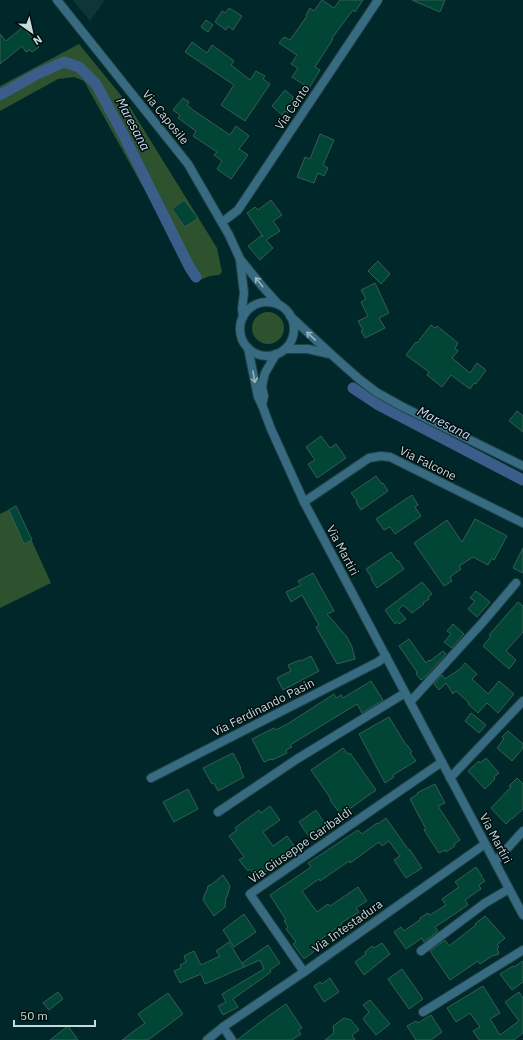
<svg xmlns="http://www.w3.org/2000/svg" width="523" height="1040" viewBox="0 0 523 1040" font-family="'IBM Plex Sans',sans-serif">
  <rect width="100%" height="100%" fill="#00282a"/>
  <path fill="#0e3537" d="M73,0H105L90,21Z"/>
  <g fill="#2e512e">
    <path d="M79,44L128,104L217,248L222,272L219,275L210,276L200,280L196,279L193,277L84,81L74,77L58,79L0,111V86Z"/>
    <circle cx="268" cy="328" r="16"/>
    <path d="M16,506L51,583L0,608V514Z"/>
  </g>
  <g fill="none" stroke-linecap="round" stroke-linejoin="round">
    <g stroke="#3a5d8a" stroke-width="11">
      <path d="M0,95L37,74L64,62L79,67L96,84L123,134L190,268L196,277"/>
      <path d="M353,388L377,404L523,480"/>
    </g>
  </g>
  <g fill="#004535" stroke="#3a5b50">
    <path d="M322,0L334,8L340,0H363L355,12L353,10L332,38L333,39L315,67L320,70L309,88L292,77L298,68L291,64L297,55L279,43L284,37L290,40L307,16L306,15L310,8L314,11Z"/>
    <path d="M412,0H445L440,12Z"/>
    <path d="M229,8L242,16L233,30L228,26L226,30L215,22L222,11L225,13Z"/>
    <path d="M206,20L213,25L208,32L201,27Z"/>
    <path d="M23,27L39,47L32,52L30,50L26,52L22,46L0,64V34L6,41Z"/>
    <path d="M192,42L207,53L212,45L234,61L231,65L250,80L256,71L265,76L263,79L270,84L245,121L221,105L234,85L185,52Z"/>
    <path d="M285,90L293,97L292,99L296,103L288,113L285,111L282,115L272,106Z"/>
    <path d="M183,98L189,102L187,105L193,110L230,135L236,126L249,136L239,149L248,155L231,179L217,169L222,161L214,155L217,152L193,136L196,131L178,118L180,115L173,110Z"/>
    <path d="M320,134L334,140L323,165L328,168L324,176L318,173L314,183L297,177L305,157L310,159Z"/>
    <path d="M184,200L198,218L185,227L172,209Z"/>
    <path d="M271,200L282,215L273,221L280,231L266,240L273,248L260,260L248,246L262,235L263,237L247,213L255,207L258,210Z"/>
    <path d="M378,261L390,274L381,284L368,271Z"/>
    <path d="M375,283L389,313L379,318L385,328L365,338L361,331L363,330L358,321L368,316L361,302L366,299L361,290Z"/>
    <path d="M431,325L435,328L437,326L458,343L455,348L458,351L452,358L470,373L477,363L486,370L476,384L474,383L470,389L451,375L442,387L427,375L429,372L406,355L416,342L417,343Z"/>
    <path d="M517,411L523,416V432L509,421Z"/>
    <path d="M321,436L330,448L336,444L346,458L317,478L308,464L315,460L306,447Z"/>
    <path d="M376,476L382,484L383,483L388,491L361,510L356,502L357,501L351,493Z"/>
    <path d="M412,495L418,505L415,507L421,516L395,534L390,527L384,530L376,519Z"/>
    <path d="M16,506L32,540L24,544L9,510Z"/>
    <path d="M475,519L507,536L494,560L492,558L488,565L473,557L459,566L461,569L450,577L452,581L444,586L414,543L447,520L462,542Z"/>
    <path d="M523,548V573L513,568Z"/>
    <path d="M391,552L397,561L398,560L404,569L377,588L371,579L372,578L366,569Z"/>
    <path d="M313,573L334,611L327,614L347,637L352,647L355,659L337,664L316,627L319,625L302,595L291,602L286,592L301,585L298,581Z"/>
    <path d="M422,582L432,594L428,597L429,599L423,603L424,604L412,613L403,605L398,610L406,619L399,624L397,622L395,624L385,610Z"/>
    <path d="M476,591L490,602L477,617L468,609L475,601L470,598Z"/>
    <path d="M518,602L523,606V632L506,651L516,660L509,669L483,646L491,636L489,635Z"/>
    <path d="M453,624L464,634L452,648L444,642L451,634L447,631Z"/>
    <path d="M409,639L426,663L429,660L430,661L443,651L446,654L425,677L421,680L416,674L417,672L399,646Z"/>
    <path d="M311,656L319,671L283,690L277,678L291,671L288,665L300,660L301,661Z"/>
    <path d="M465,663L477,674L472,679L488,694L499,681L514,694L498,713L487,703L478,713L468,704L469,703L456,691L453,694L446,683L439,690L434,684L442,675L445,679L460,669Z"/>
    <path d="M371,681L383,700L362,713L357,704L290,745L292,747L286,750L287,753L272,760L271,759L264,762L252,739L274,728L276,730L289,723L334,694L336,698L341,695L343,698Z"/>
    <path d="M471,713L486,725L479,733L465,721Z"/>
    <path d="M389,717L406,745H407L412,752L410,753L416,761L393,775L394,777L385,783L359,734Z"/>
    <path d="M508,731L523,744V748L512,761L497,748L504,739L502,737Z"/>
    <path d="M343,748L348,754L350,753L376,790L341,815L330,800L331,799L311,770Z"/>
    <path d="M233,753L241,768L240,769L244,777L218,791L214,783L212,784L203,768Z"/>
    <path d="M486,758L499,773L494,777L495,779L485,789L468,771L479,761L480,763Z"/>
    <path d="M517,778L523,784V809L512,819V818L506,824L491,808L511,787L509,786Z"/>
    <path d="M435,784L445,803L438,806L460,840L454,844L455,846L446,852L445,850L439,853L424,830L426,829L410,799L418,794L417,793Z"/>
    <path d="M188,789L198,809L174,822L163,802Z"/>
    <path d="M270,806L280,820L263,832L273,846L287,836L298,851L282,863L281,861L264,873L265,874L258,880L250,869L248,871L239,860L244,857L229,836L237,830L235,828L259,810L261,813Z"/>
    <path d="M316,810L327,827L310,838L299,822Z"/>
    <path d="M386,818L405,845L409,850H410L422,868L406,878L394,860L400,856L389,841L382,846L379,842L350,863L349,861L320,881L319,879L302,891L317,912L328,904L330,906L358,887L367,901L356,908L359,912L341,923L342,924L314,944L317,949L304,959L293,944L296,942L286,929L288,927L284,921L286,920L270,895L311,867L308,863L358,830L362,834L377,823L378,824Z"/>
    <path d="M476,867L482,876H481L485,881L479,885L481,889L465,900L468,905L435,927L438,931L424,942L422,938L406,949L394,932L401,927L404,931L421,919L420,918L428,913L430,915L446,905L442,899L459,887L455,882Z"/>
    <path d="M223,875L230,886L227,897H226L225,907L214,916L203,900L205,893H206L208,886L212,884Z"/>
    <path d="M244,914L256,932L234,947L223,930Z"/>
    <path d="M485,916L505,938L497,945L499,947L497,949L499,954L492,956L480,964L478,961L450,980L430,951L445,940L449,946L476,925L475,924Z"/>
    <path d="M229,942L244,967L205,984L201,974L180,983L174,971L181,968L180,965L186,962L184,956L194,951L201,965L220,956L216,951Z"/>
    <path d="M382,943L390,954L364,975L355,962L366,954L365,952L372,946L374,948Z"/>
    <path d="M268,945L280,963L270,970L271,972L233,999L238,1007L223,1015L218,1006L226,1002L222,994L264,969L260,960L244,967L242,963Z"/>
    <path d="M523,961V982L512,990L500,974L513,966L514,967Z"/>
    <path d="M402,969L423,999L409,1009L388,979Z"/>
    <path d="M330,978L339,992L324,1002L314,986L320,982L322,984Z"/>
    <path d="M483,986L500,1013L490,1019L500,1035L519,1021L505,1002L519,992L523,998V1033L514,1040H479L473,1031L480,1027L470,1013L456,1022L447,1008Z"/>
    <path d="M58,992L63,999L49,1010L43,1003Z"/>
    <path d="M168,993L183,1014L148,1040H122L145,1023L138,1014Z"/>
    <path d="M370,1000L390,1024L376,1035L363,1019L369,1012L363,1005Z"/>
    <path d="M286,1004L302,1028L298,1030L301,1034L292,1040H237L267,1017Z"/>
    <path d="M431,1015L442,1032L431,1040H416L407,1026L416,1021L418,1023Z"/>
    <path d="M344,1018L351,1020L359,1030L352,1035L355,1040H325L334,1033L333,1026Z"/>
    <path d="M68,1026L78,1040H50Z"/>
  </g>
  <g fill="none" stroke-linecap="round" stroke-linejoin="round">
    <defs>
      <g id="minor">
        <path d="M222,222L229,217L238,210L378,0"/>
        <path d="M304,502L369,458L381,456L390,457L523,523"/>
        <path d="M410,702L483,622L516,583"/>
        <path d="M151,778L378,662L386,656"/>
        <path d="M450,778L523,701"/>
        <path d="M218,812L297,759L405,693"/>
        <path d="M495,862L523,831"/>
        <path d="M421,951L485,903L509,889"/>
        <path d="M304,972L250,894L442,762"/>
        <path d="M423,1012L523,950"/>
        <path d="M223,1027L232,1040"/>
        <path d="M207,1040L223,1027L304,972L485,844"/>
      </g>
      <g id="tertiary">
        <path d="M57,0L188,164L229,235L240,259L262,286L278,304"/>
        <path d="M240,260L244,293L242,309L243,317"/>
        <circle cx="267" cy="329" r="27"/>
        <path d="M290,316L332,355L359,379L376,392L403,407L523,466"/>
        <path d="M248,348L258,397L262,405L271,429L304,502L523,915"/>
        <path d="M285,349H308L330,354"/>
        <path d="M262,405L264,396L262,387L263,381L265,373L276,354"/>
      </g>
    </defs>
    <use href="#minor" stroke="#204546" stroke-width="10"/>
    <use href="#tertiary" stroke="#204546" stroke-width="10"/>
    <use href="#minor" stroke="#386b81" stroke-width="8"/>
    <use href="#tertiary" stroke="#386b81" stroke-width="8"/>
  </g>
  <defs><path id="oneway-shaft" d="M-6 0H5M1.5-3L5.5 0L1.5 3" fill="none" stroke-width="1.6" stroke-linecap="round" stroke-linejoin="round"/></defs>
  <g stroke="#95b4bc">
    <use href="#oneway-shaft" transform="translate(259 282) rotate(-129)"/>
    <use href="#oneway-shaft" transform="translate(311 336) rotate(-137)"/>
    <use href="#oneway-shaft" transform="translate(254 377) rotate(80)"/>
  </g>
  <g text-anchor="middle" dominant-baseline="central" stroke-width="3" stroke-linejoin="round" paint-order="stroke">
    <g font-size="12" fill="#c7dbdc" stroke="#020e0f">
      <text transform="translate(292 107) rotate(-56)">Via Cento</text>
      <text transform="translate(166 117) rotate(51)">Via Caposile</text>
      <text transform="translate(428 463) rotate(26)">Via Falcone</text>
      <text transform="translate(343 550) rotate(62)">Via Martiri</text>
      <text transform="translate(263 707) rotate(-27)">Via Ferdinando Pasin</text>
      <text transform="translate(496 838) rotate(62)">Via Martiri</text>
      <text transform="translate(300 845) rotate(-35)">Via Giuseppe Garibaldi</text>
      <text transform="translate(347 926) rotate(-35)">Via Intestadura</text>
    </g>
    <g font-size="13" font-style="italic" fill="#c8ddfa" stroke="#020e0f">
      <text transform="translate(133 124) rotate(62)">Maresana</text>
      <text transform="translate(444 423) rotate(27)">Maresana</text>
    </g>
  </g>
  <g transform="translate(32 32) rotate(146)" stroke="#020e0f" stroke-width="3" paint-order="stroke">
  <path d="M0-3L7 15L0 10L-7 15Z" fill="#c7dbdc"/>
  <text y="-6" font-size="11" font-weight="bold" text-anchor="middle" fill="#c7dbdc">N</text>
  </g>
  <path d="M14 1020v6h81v-6" fill="none" stroke="#c7dbdc" stroke-width="2"/>
  <text x="20" y="1020" font-size="12" fill="#c7dbdc" stroke="#020e0f" stroke-width="3" paint-order="stroke">50 m</text>
</svg>
